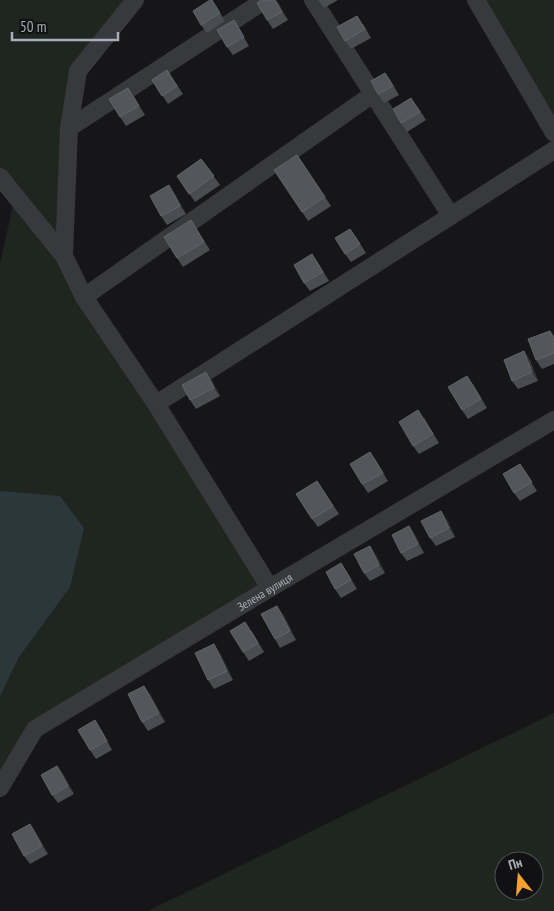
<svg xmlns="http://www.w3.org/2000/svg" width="554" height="911" viewBox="0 0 554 911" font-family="'PT Sans Narrow',sans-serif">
  <rect width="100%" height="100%" fill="#161618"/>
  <g fill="#1e261f" fill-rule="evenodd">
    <path d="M0,0H135L78,72L64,256L270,588L35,729L0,788V264L15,196L0,177Z"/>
    <path d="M476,0H554V133Z"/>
    <path d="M554,713V911H148ZM504,861H534V891H504Z"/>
  </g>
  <path fill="#2c373c" d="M0,491L60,496L84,528L70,587L19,657L0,696Z"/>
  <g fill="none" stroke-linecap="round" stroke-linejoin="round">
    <g stroke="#37393d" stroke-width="18">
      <path d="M313,0L451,216"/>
      <path d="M476,0L554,133"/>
      <path d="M69,128L265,0"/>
      <path d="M0,177L64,256L84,297L156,404L270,588"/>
      <path d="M64,256L69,128L78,71L135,0"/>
      <path d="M84,297L373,94"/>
      <path d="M156,404L554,150"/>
      <path id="s1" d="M0,788L35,729L270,588L554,420"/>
    </g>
  </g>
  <g fill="#494c50">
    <path d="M275,0L288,20L273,29L267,20Z"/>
    <path d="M318,0H338L324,8Z"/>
    <path d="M217,8L225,21L207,33L201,25Z"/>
    <path d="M363,24L371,38L351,49L345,41Z"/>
    <path d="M239,29L249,46L233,55L227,47Z"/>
    <path d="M167,70L183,94L168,104L152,80Z"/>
    <path d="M385,73L391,81L399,95L384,103L378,94Z"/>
    <path d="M128,88L145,115L126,126L120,117Z"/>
    <path d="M417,106L426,120L407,132L401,123Z"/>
    <path d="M297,155L331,206L308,221L302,212Z"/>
    <path d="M201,159L220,185L195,202L177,176Z"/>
    <path d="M175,194L186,214L167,225L161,216Z"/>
    <path d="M191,220L210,250L183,267L177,258Z"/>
    <path d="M356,237L366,253L351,262L345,254Z"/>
    <path d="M312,254L318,263L329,281L310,291L304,283Z"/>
    <path d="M550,331L554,336V364L542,369L536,360Z"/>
    <path d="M530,360L538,381L518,389L512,381Z"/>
    <path d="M206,372L212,381L220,396L196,409L190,400Z"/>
    <path d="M473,384L487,408L468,419L462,410Z"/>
    <path d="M424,418L439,443L419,454L413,446Z"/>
    <path d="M370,452L388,481L368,493L362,484Z"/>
    <path d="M520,464L537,491L520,501L514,493Z"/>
    <path d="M317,481L339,514L318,527L312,519Z"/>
    <path d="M441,511L447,520L455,537L436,546L430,538Z"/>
    <path d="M409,526L415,535L424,553L407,561L401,553Z"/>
    <path d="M376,555L385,573L370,581L364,573Z"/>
    <path d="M341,563L347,572L357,589L341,598L335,589Z"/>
    <path d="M283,614L296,640L280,648L275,639Z"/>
    <path d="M251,630L264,652L249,661L243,652Z"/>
    <path d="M220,653L233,680L214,689L208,680Z"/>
    <path d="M150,694L165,722L148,731L142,722Z"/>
    <path d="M101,729L112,750L96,759L90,750Z"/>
    <path d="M57,766L63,774L74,794L58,803L52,795Z"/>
    <path d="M30,824L36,833L48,854L30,864L24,856Z"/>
  </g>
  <g fill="#303235">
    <path d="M275,0L278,2L288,20L282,12Z"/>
    <path d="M385,73L391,81L399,95L393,86Z"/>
    <path d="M128,88L134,96L145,115L139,106Z"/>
    <path d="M169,185L175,194L186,214L180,206Z"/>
    <path d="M524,351L530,360L538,381L532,372Z"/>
    <path d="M206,372L212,381L220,396L214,388Z"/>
    <path d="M467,376L473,384L487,408L481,399Z"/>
    <path d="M370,452L376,460L388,481L383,473Z"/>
    <path d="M441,511L447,520L455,537L449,528Z"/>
    <path d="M409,526L415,535L424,553L418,544Z"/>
    <path d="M370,546L376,555L385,573L379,565Z"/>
    <path d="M341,563L347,572L357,589L351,580Z"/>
    <path d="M277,606L283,614L296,640L290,631Z"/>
    <path d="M214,644L220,653L233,680L227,671Z"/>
    <path d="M144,686L150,694L165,722L159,713Z"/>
    <path d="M57,766L63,774L74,794L68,786Z"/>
    <path d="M30,824L36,833L48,854L42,846Z"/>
  </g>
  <g fill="#53575b" stroke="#61656a">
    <path d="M210,0H212L220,13L201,25L193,11Z"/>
    <path d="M261,0H275L282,12L267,20L257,3Z"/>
    <path d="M357,16L365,29L345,41L337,27Z"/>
    <path d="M234,20L244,37L227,47L217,30Z"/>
    <path d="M167,70L177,86L162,96L152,80Z"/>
    <path d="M385,73L393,86L378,94L371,81Z"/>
    <path d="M128,88L139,106L120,117L109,99Z"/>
    <path d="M411,98L420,112L401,123L393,109Z"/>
    <path d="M297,155L325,197L302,212L274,170Z"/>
    <path d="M201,159L214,176L189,194L177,176Z"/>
    <path d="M169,185L180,206L161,216L150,196Z"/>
    <path d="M191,220L204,242L177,258L164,237Z"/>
    <path d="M350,229L360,244L345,254L335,238Z"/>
    <path d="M312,254L323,272L304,283L294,265Z"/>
    <path d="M550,331L554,341V353L536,360L528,339Z"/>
    <path d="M524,351L532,372L512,381L504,360Z"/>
    <path d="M206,372L214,388L190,400L182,385Z"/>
    <path d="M467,376L481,399L462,410L448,387Z"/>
    <path d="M418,410L433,434L413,446L399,422Z"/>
    <path d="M370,452L383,473L362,484L350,464Z"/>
    <path d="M520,464L532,482L514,493L503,474Z"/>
    <path d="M317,481L333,506L312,519L296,494Z"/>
    <path d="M441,511L449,528L430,538L421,521Z"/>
    <path d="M409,526L418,544L401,553L392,535Z"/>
    <path d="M370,546L379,565L364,573L354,554Z"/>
    <path d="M341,563L351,580L335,589L326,572Z"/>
    <path d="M277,606L290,631L275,639L261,614Z"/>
    <path d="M245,622L258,643L243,652L230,631Z"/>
    <path d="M214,644L227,671L208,680L195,653Z"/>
    <path d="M144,686L159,713L142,722L128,694Z"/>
    <path d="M95,720L107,741L90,750L78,730Z"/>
    <path d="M57,766L68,786L52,795L41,775Z"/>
    <path d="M30,824L42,846L24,856L12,834Z"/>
  </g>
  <g text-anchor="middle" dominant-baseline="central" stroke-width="4.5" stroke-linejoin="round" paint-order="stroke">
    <g font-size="12" fill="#a8afb8" stroke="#111113">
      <text stroke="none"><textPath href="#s1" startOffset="336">Зелена вулиця</textPath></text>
    </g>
  </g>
  <g transform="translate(519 876) rotate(343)"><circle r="24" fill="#111113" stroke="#4d5055"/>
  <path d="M0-4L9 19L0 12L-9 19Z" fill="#f4a033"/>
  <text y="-8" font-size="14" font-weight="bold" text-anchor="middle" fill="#a8afb8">Пн</text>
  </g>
  <path d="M12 32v8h106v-8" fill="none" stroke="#a8afb8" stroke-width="2.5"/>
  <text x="20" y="32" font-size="15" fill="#a8afb8" stroke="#111113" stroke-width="4" paint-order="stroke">50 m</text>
</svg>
